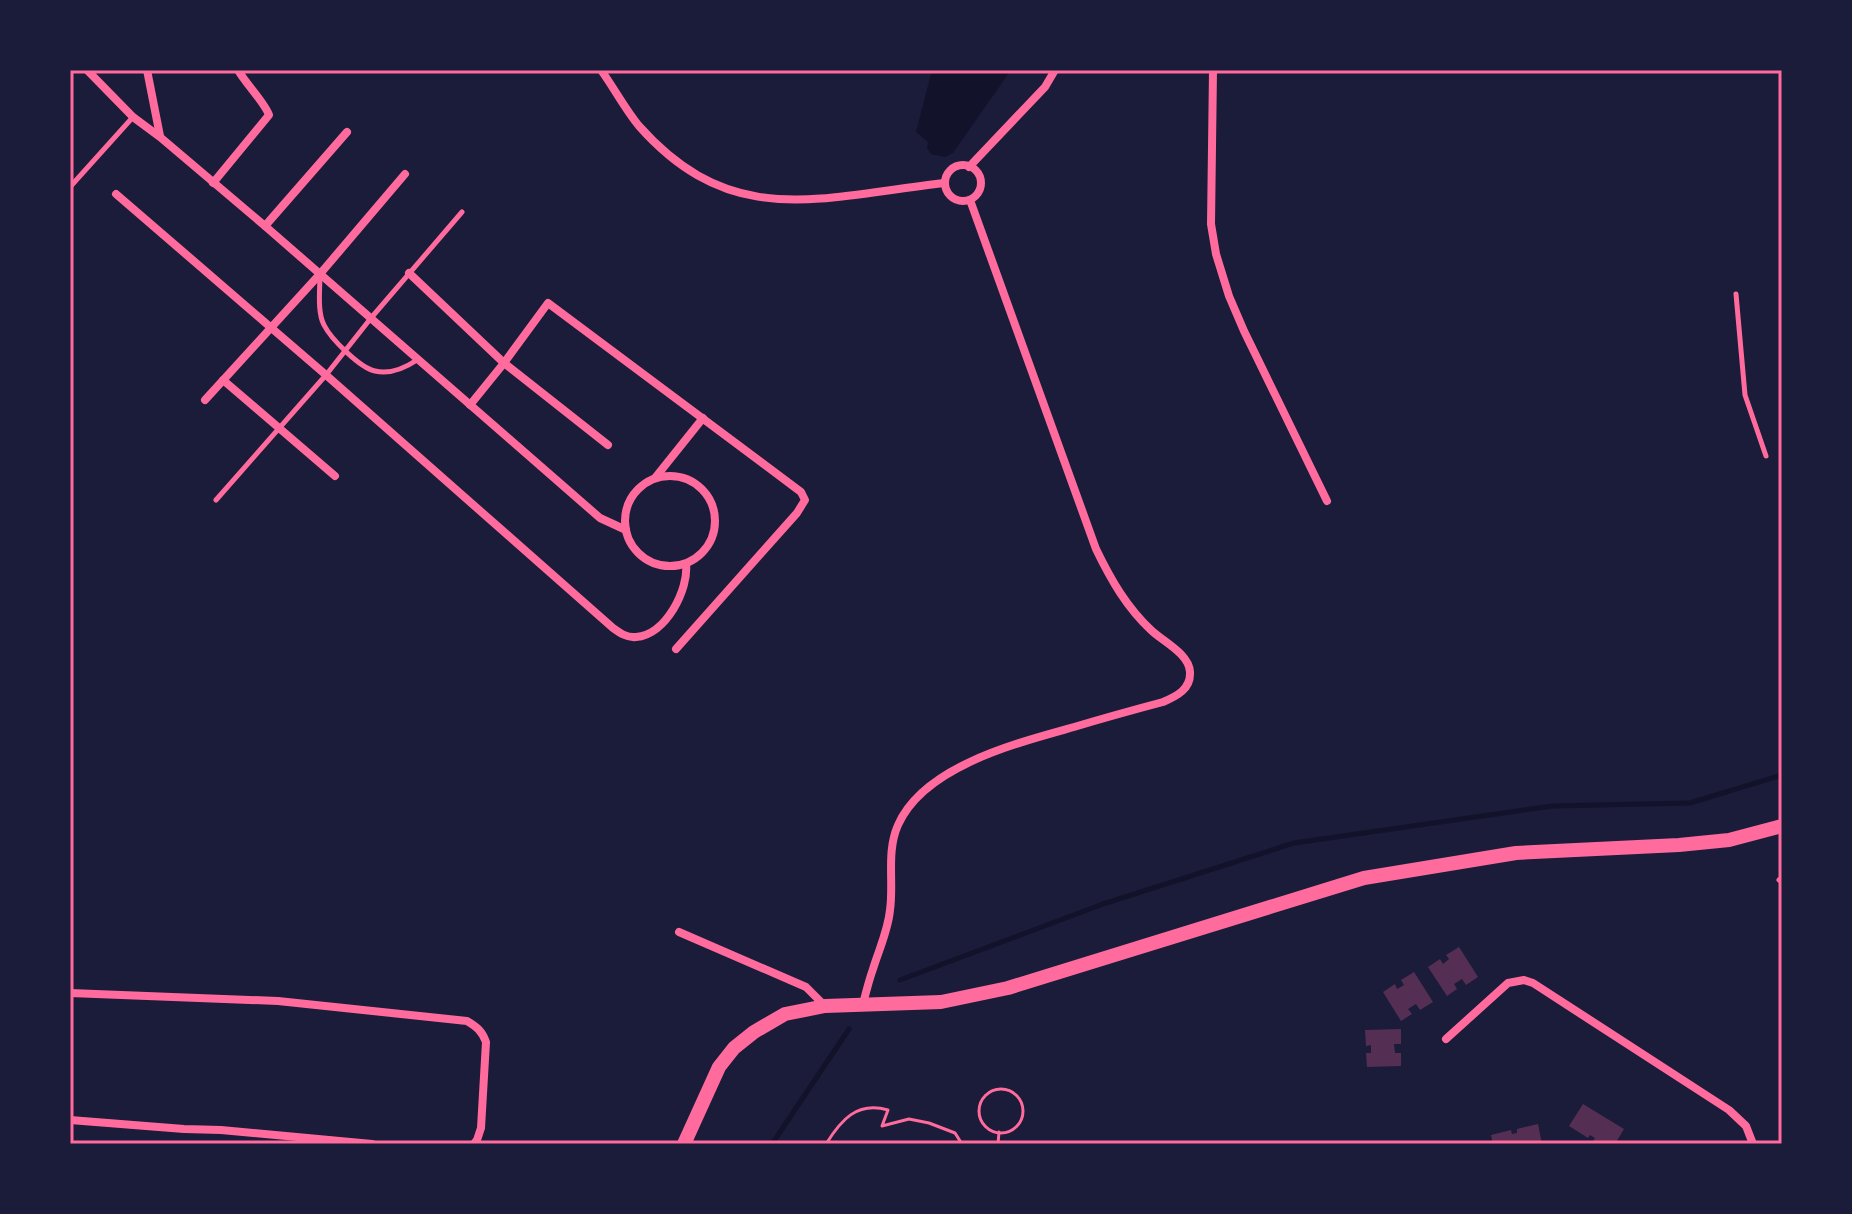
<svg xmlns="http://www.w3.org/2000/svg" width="1852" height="1214" viewBox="0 0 1852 1214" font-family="'IBM Plex Sans',sans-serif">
  <rect width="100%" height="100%" fill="#1b1b3a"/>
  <path fill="#12122b" d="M932,70H1011L953,153L945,157L931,154L927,148L928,142L916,132Z"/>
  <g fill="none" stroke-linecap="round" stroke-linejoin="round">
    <g stroke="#12122b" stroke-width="5">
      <path d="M900,980L1103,904L1294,843L1552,806L1690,803L1782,775"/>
      <path d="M772,1144L849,1029"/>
    </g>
  </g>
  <g fill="#542f53">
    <path d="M1459,947L1478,977L1466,985L1462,979L1454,984L1457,989L1447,996L1428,967L1440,959L1443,964L1449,959L1446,955Z"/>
    <path d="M1414,972L1433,1002L1420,1010L1416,1004L1408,1009L1412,1014L1401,1021L1383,992L1395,984L1397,989L1404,985L1401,980Z"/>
    <path d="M1401,1029V1044H1394L1395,1053H1401V1066L1367,1067L1366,1053H1371V1045L1366,1046L1365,1030Z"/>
    <path d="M1583,1104L1624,1129L1615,1144H1597L1593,1141L1595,1138L1590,1135L1588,1138L1569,1126Z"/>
    <path d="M1538,1124L1542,1144H1493L1491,1135L1511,1130L1512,1134L1517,1133V1129Z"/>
  </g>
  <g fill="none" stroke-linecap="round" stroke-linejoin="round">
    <g stroke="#ff6b9d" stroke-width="3">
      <circle cx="1001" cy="1111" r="22"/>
      <path d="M826,1144C841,1120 857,1101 888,1110L882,1126L909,1119L929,1123L955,1133L962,1144"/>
      <path d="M998,1144L999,1132"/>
    </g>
    <g stroke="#ff6b9d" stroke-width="5">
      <path d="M70,187L133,117"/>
      <path d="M320,274C320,289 317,312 324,325C331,339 360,368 375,371C391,375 405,368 417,360"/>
      <path d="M1736,294L1745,395L1766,456"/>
      <path d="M216,500L326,375L371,318L462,212"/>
      <path d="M1779,880L1782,882"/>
    </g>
    <g stroke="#ff6b9d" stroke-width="8">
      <path d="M87,70L133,117L160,137L265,226L600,518L626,530"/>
      <path d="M147,70L160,136"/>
      <path d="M601,70C614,88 625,109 639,126C733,232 823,196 945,183"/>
      <path d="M1213,70L1211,224L1216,254L1229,296L1244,331L1327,501"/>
      <circle cx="963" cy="183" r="18"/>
      <path d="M969,167L1045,87L1055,70"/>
      <path d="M213,183L269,115C265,103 246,84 238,70"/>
      <path d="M116,194L326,375L613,628C620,633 627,638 636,637C666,635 689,589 686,564"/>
      <path d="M265,226L347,132"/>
      <path d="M409,273L504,363L608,445"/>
      <path d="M223,380L335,476"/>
      <path d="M205,400L320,274L405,174"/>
      <path d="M470,405L504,363L548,303L801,492L805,500L797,513L676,649"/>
      <circle cx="670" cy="521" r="45"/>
      <path d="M655,478L703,418"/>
      <path d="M679,932L806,987L825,1006"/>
      <path d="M70,993L278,1001L467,1021C477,1027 482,1031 486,1042L481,1128L477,1140L474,1144"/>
      <path d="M863,1004C866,992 869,980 873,969C879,949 888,931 890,910C894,882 886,852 898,825C924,766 1017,743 1074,727C1104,718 1133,710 1163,702C1177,696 1191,689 1190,672C1189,654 1164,642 1152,631C1127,608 1111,580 1096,549L970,200"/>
      <path d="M1446,1039L1508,983L1524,980L1533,983L1729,1110L1746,1126L1753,1144"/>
      <path d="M70,1120L184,1129L221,1130L372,1144"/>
    </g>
    <path stroke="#ff6b9d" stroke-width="14" d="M684,1144L719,1067L734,1048L754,1032L785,1014L825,1006L941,1002L1008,988L1364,878L1516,853L1679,845L1729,840L1782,826"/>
  </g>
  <rect width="1852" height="1214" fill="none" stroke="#1b1b3a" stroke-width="144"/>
  <rect x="72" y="72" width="1708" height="1070" fill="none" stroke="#ff6b9d" stroke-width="3"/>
</svg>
